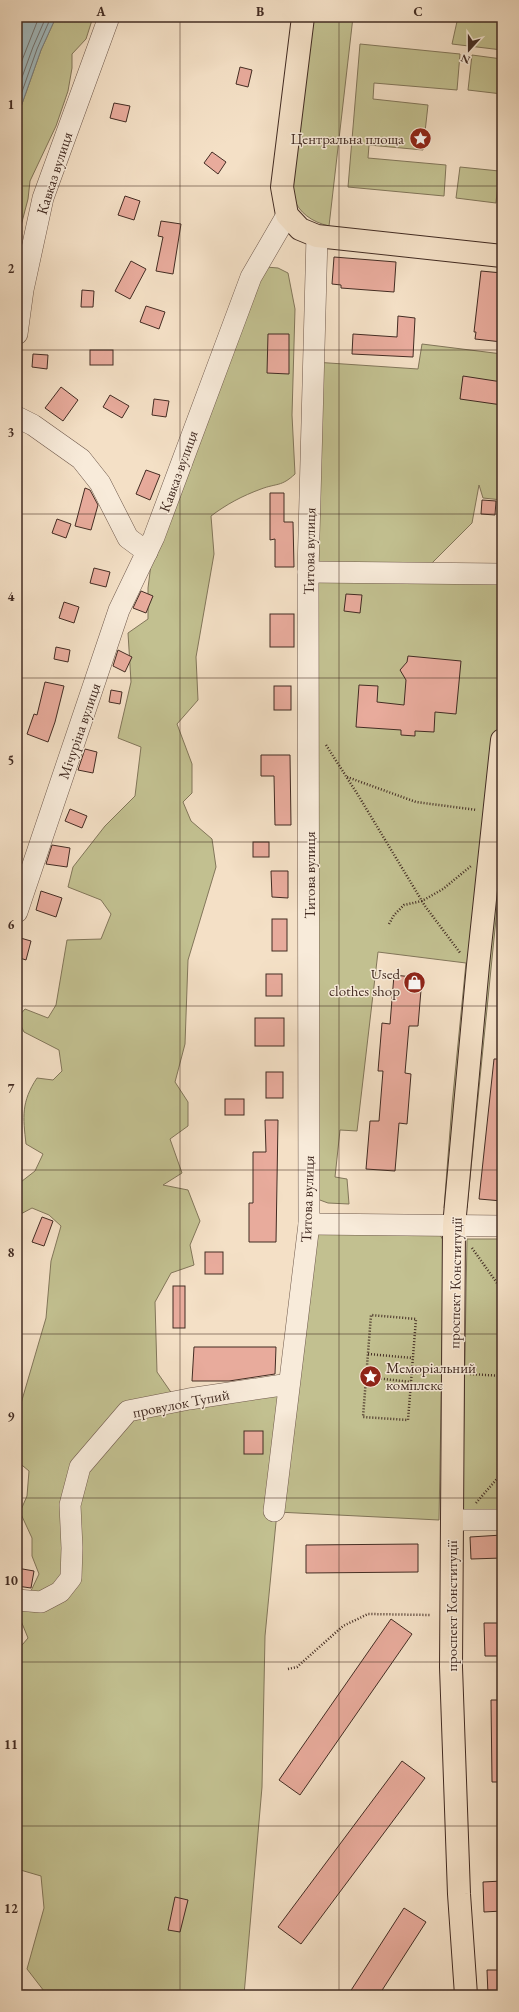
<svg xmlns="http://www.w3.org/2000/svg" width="519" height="2012" viewBox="0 0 519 2012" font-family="'EB Garamond',serif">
  <rect width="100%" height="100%" fill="#f4e0c6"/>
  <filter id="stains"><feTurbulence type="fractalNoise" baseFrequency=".005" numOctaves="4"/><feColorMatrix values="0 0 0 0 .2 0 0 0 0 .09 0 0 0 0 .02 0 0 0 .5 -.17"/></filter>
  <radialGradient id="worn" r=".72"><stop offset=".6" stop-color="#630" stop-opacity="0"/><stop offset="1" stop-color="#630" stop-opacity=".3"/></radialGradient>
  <g fill="#c2c090" stroke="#82765a">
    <path d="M56,17H93L86,39L72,54V68L68,91L56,126L30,181L28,199L17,241V118L41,50Z"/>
    <path d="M310,17H353L329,226C312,222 299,213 293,197C285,175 294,142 296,120C301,86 306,51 310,17Z"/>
    <path d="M458,17H502V50L452,44Z"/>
    <path d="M360,44L460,54L457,90L374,83L373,99L428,105L423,150L369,145L368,158L446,165L444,196L348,187Z"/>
    <path d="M472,55L502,59V94L468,90Z"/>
    <path d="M460,167L499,171L496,203L456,198Z"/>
    <path d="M266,267L278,268L288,273L295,309L292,415L295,474C281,487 277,483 261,489C242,496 227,504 211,516L214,554L196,657L198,700L177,724L192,764V793L183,802L191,821L212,839L216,867L188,960L185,1044L175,1082L188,1102V1126L170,1139L182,1173L163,1185L188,1190L200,1221L190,1245L194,1265L171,1273L155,1302L157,1372L177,1401L288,1393L317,1231L439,1233L444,1242L439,1520L277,1512L265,1636L262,1787L244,1995H17V1992L24,1990L44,1991L27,1969L44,1908L41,1876L17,1869V1651L28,1638L19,1616L39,1574L32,1556V1538L20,1512L27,1496L29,1471L17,1461V1417L46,1318L51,1261L61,1226L49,1215L32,1208L17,1216V1185L35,1171L43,1154L26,1144C23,1117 21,1102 37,1078L53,1080L62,1071L59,1050L24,1032L17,1018L25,1009L48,1018L56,1005L67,940L101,939L111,914L101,900L68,887L73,867L105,826L135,796L141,747L118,738L131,682L128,633L148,619V588L155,533Z"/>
    <path d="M422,344L502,354V500L483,498L479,485L472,523L422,573L502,579V859L467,1208H444L452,1105L466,963L378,952L357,1131L340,1130L335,1177L347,1179L349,1204L328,1203L309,1196L314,362L418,369Z"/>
    <path d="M467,1239H502V1520H462Z"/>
  </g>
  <path fill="#a1babf" stroke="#7b8181" d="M17,17H56L41,50L17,118Z"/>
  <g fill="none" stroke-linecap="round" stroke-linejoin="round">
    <g stroke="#727371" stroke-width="1">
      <path d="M17,73L39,17"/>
      <path d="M17,91L33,47L46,17"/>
      <path d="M17,106L37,49L51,17"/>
    </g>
  </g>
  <g fill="#e8ab9c" stroke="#432c23">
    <path d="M240,67L252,70L248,87L236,84Z"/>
    <path d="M114,103L130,106L126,122L110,118Z"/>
    <path d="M212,152L226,162L218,174L204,163Z"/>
    <path d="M125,196L140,201L134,220L118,215Z"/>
    <path d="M161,221L181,224L173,274L156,271L163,237L158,236Z"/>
    <path d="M334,257L396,262L394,292L341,288V285L332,284Z"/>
    <path d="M131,261L146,269L130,299L115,291Z"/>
    <path d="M481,271L502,273V342L475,339L476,332H474Z"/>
    <path d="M82,290L94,291L93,307H81Z"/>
    <path d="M146,306L165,312L159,329L140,322Z"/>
    <path d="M398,316L415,318L413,357L352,354L353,334L397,337Z"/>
    <path d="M268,334H289V374L267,373Z"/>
    <rect x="90" y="350" width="23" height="15"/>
    <path d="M33,354L48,355L47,369L32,367Z"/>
    <path d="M463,376L502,382V405L460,399Z"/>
    <path d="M61,387L78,400L63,421L45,408Z"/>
    <path d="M110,395L129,406L122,418L103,407Z"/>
    <path d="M154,399L169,401L166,417L152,415Z"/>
    <path d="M146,470L160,475L150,500L136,494Z"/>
    <path d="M85,488L90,490L98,505L91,530L75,526Z"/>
    <path d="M270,493H284V522H293L294,567H275V539L270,540Z"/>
    <path d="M482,500L496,501L495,515L481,514Z"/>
    <path d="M57,519L71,524L66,538L52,533Z"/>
    <path d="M94,568L110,572L106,587L90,583Z"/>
    <path d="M141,591L153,596L146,613L133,608Z"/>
    <path d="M346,594L362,595L360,613L344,611Z"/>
    <path d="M64,602L79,607L74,623L59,618Z"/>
    <rect x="270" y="614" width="24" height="33"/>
    <path d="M56,647L70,650L68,662L54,659Z"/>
    <path d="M118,650L132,657L125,672L113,666Z"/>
    <path d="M408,656L461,661L456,714L435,712L434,732L415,731V736L401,735V730L356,727L359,685L378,686L377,702L404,705L406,680L400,670L407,662Z"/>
    <path d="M45,682L64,686L55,722L48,742L27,734L34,714L37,715Z"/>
    <rect x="274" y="686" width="17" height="24"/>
    <path d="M111,690L122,692L120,704L109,702Z"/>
    <path d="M85,749L97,752L93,773L78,770Z"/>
    <path d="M261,755H290L291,825H275L274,776H261Z"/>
    <path d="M70,809L87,816L82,828L65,821Z"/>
    <rect x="253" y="842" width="16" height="15"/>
    <path d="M52,845L70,848L67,867L46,864Z"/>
    <path d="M271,871H288V898L272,897Z"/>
    <path d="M41,891L62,898L56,917L36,910Z"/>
    <rect x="272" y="919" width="15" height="32"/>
    <path d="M17,937L31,941L26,960L17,957Z"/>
    <rect x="266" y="974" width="16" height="22"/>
    <path d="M394,975L422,978L418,1026H409L405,1073L411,1074L407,1124L399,1123L395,1171L366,1169L370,1121H379L383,1071H378L382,1023L390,1024Z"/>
    <rect x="255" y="1018" width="29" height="28"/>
    <path d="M494,1059H502V1201L479,1199Z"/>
    <rect x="266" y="1072" width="17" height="26"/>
    <rect x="225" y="1099" width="19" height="16"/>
    <path d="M265,1120H278L276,1242H249V1203H253V1152H266Z"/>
    <path d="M42,1217L53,1221L44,1246L32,1242Z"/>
    <rect x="205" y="1252" width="18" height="22"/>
    <rect x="173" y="1286" width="12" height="42"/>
    <path d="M194,1347H276L275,1374L229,1381H192Z"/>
    <rect x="244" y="1431" width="19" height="23"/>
    <path d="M502,1535V1558L471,1559L470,1537Z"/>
    <path d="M418,1544V1572L306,1573V1545Z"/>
    <path d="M17,1568L34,1571L31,1588L17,1586Z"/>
    <path d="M391,1619L412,1634L300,1795L279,1780Z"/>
    <path d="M484,1623H502V1656H485Z"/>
    <path d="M491,1700H502V1782H492Z"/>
    <path d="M402,1761L425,1778L301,1944L278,1927Z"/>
    <path d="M502,1881V1911L484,1912L483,1882Z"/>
    <path d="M175,1897L188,1900L180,1932L168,1930Z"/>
    <path d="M404,1908L426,1922L379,1995H348Z"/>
    <path d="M487,1970H502V1995H488Z"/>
  </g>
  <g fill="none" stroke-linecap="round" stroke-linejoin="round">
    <defs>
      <g id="minor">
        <path d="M17,334L23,290L43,198L109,17"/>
        <path d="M17,417L33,425L81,459L100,483L128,538L147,552"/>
        <path d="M308,572L502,574"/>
        <path d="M17,912L119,610L154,537L251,277L287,215"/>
        <path d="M309,1224L502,1226"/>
        <path d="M274,1511L309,1224L308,572L317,236"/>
        <path d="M452,1520H502"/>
        <path d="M17,1600L41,1602L60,1592L71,1578L72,1548L70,1505L80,1467L128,1411L189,1399L289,1384"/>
      </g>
      <g id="major">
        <path d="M303,17L282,187L287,215L300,229L317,236L502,256"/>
        <path d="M466,1995L459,1894L451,1667L454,1226L478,965L502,740"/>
      </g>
    </defs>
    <use href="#minor" stroke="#6f594c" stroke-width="22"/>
    <use href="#major" stroke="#432c23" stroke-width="24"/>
    <g stroke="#432c23" stroke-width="2.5" stroke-dasharray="1 2" stroke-linecap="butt">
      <path d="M326,745L358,795L425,906L461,954"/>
      <path d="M347,777L416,802L477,810"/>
      <path d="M389,924L394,915L404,905L422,901L443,889L471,866"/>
      <path d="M472,1248L502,1290"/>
      <path d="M368,1354L413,1358"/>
      <path d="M412,1369L416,1319L371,1315L363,1417L408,1420L412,1369L435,1372"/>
      <path d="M470,1374L502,1376"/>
      <path d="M366,1377L411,1382"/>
      <path d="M476,1503L502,1473"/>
      <path d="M288,1669L297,1667L343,1626L368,1614L431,1615"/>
    </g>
    <use href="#minor" stroke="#f8ebda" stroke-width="21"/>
    <use href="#major" stroke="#f4e0c6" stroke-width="22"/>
  </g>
  <path fill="none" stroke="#432c23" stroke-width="1" stroke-opacity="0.55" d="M180,17V1995M339,17V1995M17,186H502M17,350H502M17,514H502M17,678H502M17,842H502M17,1006H502M17,1170H502M17,1334H502M17,1498H502M17,1662H502M17,1826H502"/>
  <defs>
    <symbol id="sight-disc" viewBox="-11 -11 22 22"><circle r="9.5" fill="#8f2418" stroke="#f8ebda"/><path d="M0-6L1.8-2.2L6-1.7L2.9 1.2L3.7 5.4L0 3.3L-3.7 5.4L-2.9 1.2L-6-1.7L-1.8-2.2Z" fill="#fff"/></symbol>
    <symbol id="shop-disc" viewBox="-11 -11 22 22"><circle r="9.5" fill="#8f2418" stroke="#f8ebda"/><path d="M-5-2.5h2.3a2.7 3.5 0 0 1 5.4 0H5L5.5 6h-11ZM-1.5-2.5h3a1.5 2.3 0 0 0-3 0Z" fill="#fff"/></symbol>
  </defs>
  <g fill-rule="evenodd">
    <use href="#sight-disc" x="408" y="126" width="25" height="25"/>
    <use href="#shop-disc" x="402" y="970" width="25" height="25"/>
    <use href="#sight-disc" x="358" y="1364" width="25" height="25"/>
  </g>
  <g text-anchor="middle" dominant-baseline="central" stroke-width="3" stroke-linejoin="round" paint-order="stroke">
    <g font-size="15" fill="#432c23" stroke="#f8ebda" text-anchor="end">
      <text x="404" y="138">Центральна площа</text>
      <text x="400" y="973">Used<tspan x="400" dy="17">clothes shop</tspan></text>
      <text x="386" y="1367" text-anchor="start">Меморіальний<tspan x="386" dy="17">комплекс</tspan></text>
    </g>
    <g font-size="15" fill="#432c23" stroke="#f8ebda">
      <text transform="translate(54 173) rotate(-72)">Кавказ вулиця</text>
      <text transform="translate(178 471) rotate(-70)">Кавказ вулиця</text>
      <text transform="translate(309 551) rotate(-89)">Титова вулиця</text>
      <text transform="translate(79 731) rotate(-71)">Мічуріна вулиця</text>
      <text transform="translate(309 875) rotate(-90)">Титова вулиця</text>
      <text transform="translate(307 1199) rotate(-88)">Титова вулиця</text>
      <text transform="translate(455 1283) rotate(-89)">проспект Конституції</text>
      <text transform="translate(181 1403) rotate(-11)">провулок Тупий</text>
      <text transform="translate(451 1606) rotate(-90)">проспект Конституції</text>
    </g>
  </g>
  <rect width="519" height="2012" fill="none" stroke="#f4e0c6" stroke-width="44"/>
  <g transform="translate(469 50) rotate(201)" stroke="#f8ebda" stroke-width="3" paint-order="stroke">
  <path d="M0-3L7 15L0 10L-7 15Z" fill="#432c23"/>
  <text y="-6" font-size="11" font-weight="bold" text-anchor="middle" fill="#432c23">N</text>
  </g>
  <rect x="22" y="22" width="475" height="1968" fill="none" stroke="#432c23" stroke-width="1.5"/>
  <g font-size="13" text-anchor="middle" font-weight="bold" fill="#432c23">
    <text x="101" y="16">A</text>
    <text x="260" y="16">B</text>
    <text x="418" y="16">C</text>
    <text x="11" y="109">1</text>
    <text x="11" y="273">2</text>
    <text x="11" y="437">3</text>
    <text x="11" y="601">4</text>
    <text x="11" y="765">5</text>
    <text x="11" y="929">6</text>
    <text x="11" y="1093">7</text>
    <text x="11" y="1257">8</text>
    <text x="11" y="1421">9</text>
    <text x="11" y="1585">10</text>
    <text x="11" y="1749">11</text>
    <text x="11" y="1913">12</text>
  </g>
  <rect width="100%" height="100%" filter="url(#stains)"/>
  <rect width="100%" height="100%" fill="url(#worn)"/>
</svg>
